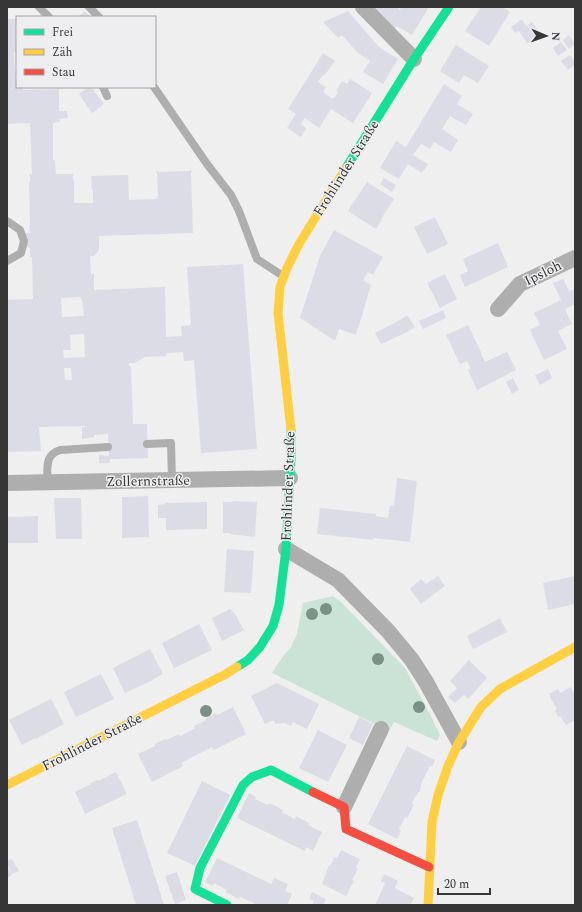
<svg xmlns="http://www.w3.org/2000/svg" width="582" height="912" viewBox="0 0 582 912" font-family="Spectral,serif">
  <rect width="100%" height="100%" fill="#efefef"/>
  <path fill="#cbe3d6" d="M333,596L340,601L405,668L430,714L440,735L437,741L394,722L389,731L272,673L284,655L291,647L297,634L303,603Z"/>
  <g fill="#dcdce6" fill-rule="evenodd">
    <path d="M372,7H397L400,10L401,7H429L412,35L397,26L392,31Z"/>
    <path d="M481,7H503L510,12L489,46L465,31Z"/>
    <path d="M85,11L90,17H78Z"/>
    <path d="M348,11L379,47L398,59L383,84L363,72L370,61L358,53L342,35L338,38L323,22Z"/>
    <path d="M7,19H17V52H14L15,73H17V87H23V90L59,89V111H67L68,118L60,119V122L53,123V160H55L56,174H74L73,175V180L74,181V203H93V190H92L91,176L128,175L129,200L156,199L158,196L157,173L156,172L157,171L159,172L190,171V170L192,171L191,173L193,233L99,236V250L94,256H90L91,274H94V290L165,287L166,337L182,336L181,326L191,325L187,267L243,264L257,449L201,453L194,360L184,361L183,352L167,353L166,356L145,357L135,363H129V366H131L133,424H147L148,458L110,459V463H99V455L109,456L108,434L94,435V437L82,439V427H85V426L39,427L41,451L7,452V300L33,299L32,257H30V248L27,247L25,244V236L26,233H30L29,225H30L29,182H30V176H29L30,174L32,175L30,123L7,124ZM81,297V300H82L84,316L62,317L61,298ZM84,334L85,357L64,358L63,350H71L70,335ZM64,368H71L72,380H65Z"/>
    <path d="M522,19L526,26L532,22L541,35L527,43L519,31L515,33L511,27Z"/>
    <path d="M569,35L575,44L569,49L563,40Z"/>
    <path d="M561,42L567,50L558,56L553,48Z"/>
    <path d="M456,45L489,66L478,83L464,75L459,83L440,71Z"/>
    <path d="M323,53L335,61L324,76L323,75L318,82L326,87L323,92L330,97L331,99L335,97L338,92L336,91L342,81L347,84L350,79L372,93L353,123L331,109L319,128L305,118L301,124L306,128L301,137L287,128L296,114L288,109Z"/>
    <path d="M570,55L575,62V65L568,70L561,61Z"/>
    <path d="M444,84L462,96L457,104L473,114L466,125L450,116L442,129L458,140L451,152L434,142L430,149L421,144L413,155L428,164L422,173L408,164L399,179L380,168L396,141L406,147Z"/>
    <path d="M89,87H91L104,104L92,113L79,94Z"/>
    <path d="M384,178L396,185L392,192L380,184Z"/>
    <path d="M367,182L394,199L381,219L382,220L376,229L348,211Z"/>
    <path d="M435,217L448,244L427,254L414,227Z"/>
    <path d="M334,230L383,257L373,275L368,272L363,280L371,285L356,335L339,329L335,341L300,318L320,256Z"/>
    <path d="M498,243L508,267L465,287L460,275L468,271L463,259Z"/>
    <path d="M445,274L457,299L440,308L427,283Z"/>
    <path d="M563,279L569,291L575,289V304L565,309L572,324L558,331L567,349L544,360L530,330L540,325L534,313L561,300L553,283Z"/>
    <path d="M443,310L446,318L423,329L419,321Z"/>
    <path d="M407,315L415,327L407,332L381,344L375,333L400,320Z"/>
    <path d="M468,325L482,354H481L485,362L507,352L516,370L477,390L468,370L471,369L467,361L460,364L446,335Z"/>
    <path d="M548,369L552,378L540,385L535,375Z"/>
    <path d="M513,378L519,390L512,394L506,382Z"/>
    <path d="M397,478L417,481L410,542L373,538V540L317,534L320,508L376,514V516L388,518L390,505L394,506Z"/>
    <path d="M148,496L149,537L122,538V497Z"/>
    <path d="M54,498H81L82,539H56Z"/>
    <path d="M233,501L257,502L255,537L230,534V533H223V502H233Z"/>
    <path d="M207,502V529L166,530V518H158V505L165,504V503Z"/>
    <path d="M38,516V543H7V517Z"/>
    <path d="M227,549L254,551L251,593L224,592Z"/>
    <path d="M438,576L445,586L421,604L410,589L421,579L426,584Z"/>
    <path d="M575,576V604L548,610L543,583Z"/>
    <path d="M230,609L235,614L244,630L222,641L212,618Z"/>
    <path d="M500,618L507,632L473,649L467,636Z"/>
    <path d="M199,624L212,650L174,668L162,643Z"/>
    <path d="M150,649L163,674L153,679V680L125,693L113,668Z"/>
    <path d="M469,660L487,678L468,699L464,695L455,703L448,697L457,688L450,681Z"/>
    <path d="M101,674L114,699L76,717L64,692Z"/>
    <path d="M277,683L319,704L307,729L293,722L291,726L284,723L275,724L274,720L265,724L251,696Z"/>
    <path d="M571,687L575,695V720L566,725L560,716L558,717L555,710L557,709L551,699V698L549,694L558,689L560,693Z"/>
    <path d="M51,699L64,724L36,739L35,738L22,745L9,720Z"/>
    <path d="M233,707L246,734L214,750L212,747L181,763L183,766L152,782L138,754L155,746V744L165,739L166,740L179,734L180,736L188,732L195,728L194,726L206,720L205,719L216,713L217,715Z"/>
    <path d="M359,717L373,724L363,745L349,738Z"/>
    <path d="M318,730L347,745L328,782L299,768Z"/>
    <path d="M407,746L435,760L432,767L430,766L421,784L420,792H418L412,803L414,805L407,818L405,817L399,829L401,831L397,839L368,824Z"/>
    <path d="M116,772L127,794L85,814L75,792L91,784V783L98,780V781Z"/>
    <path d="M202,781L230,795L195,866L167,853Z"/>
    <path d="M249,793L256,797L255,799L268,805L269,803L276,806L283,810L282,812L295,819L296,816L309,823L308,825L322,832L313,851L306,847L305,851L237,818Z"/>
    <path d="M137,820L164,905H136L112,828Z"/>
    <path d="M341,850L360,859L356,867L358,869L352,880L354,881L346,896L322,884L329,865L330,866L335,857L337,858Z"/>
    <path d="M217,858L271,884L274,878L288,884L285,891L292,894L287,905H253L254,903L240,897L239,899L226,892L227,890L214,883L213,886L205,882Z"/>
    <path d="M12,859L19,871L12,874L7,864V861Z"/>
    <path d="M7,866L12,875L7,878Z"/>
    <path d="M177,872L186,900L175,904L165,876Z"/>
    <path d="M384,874L398,881L395,888L414,898L410,905H375L385,883L381,881Z"/>
    <path d="M312,892L326,899L323,905H312L314,901L309,899Z"/>
  </g>
  <g fill="none" stroke-linecap="round" stroke-linejoin="round">
    <g stroke="#aeaeae" stroke-width="8">
      <path d="M39,7L49,17"/>
      <path d="M89,7L99,17"/>
      <path d="M103,87L107,96"/>
      <path d="M154,87L207,164L231,195L239,211L257,259L283,276"/>
      <path d="M7,221L20,230L24,241L21,253L7,261"/>
      <path d="M147,444L171,443L172,480"/>
      <path d="M47,483C48,469 44,455 60,450L108,447"/>
    </g>
    <g stroke="#aeaeae" stroke-width="16">
      <path d="M363,7L414,59"/>
      <path d="M498,309L520,284L575,258"/>
      <path d="M7,483L290,478"/>
      <path d="M286,549L338,580L388,631L412,660L426,682L459,742"/>
      <path d="M344,807L381,729"/>
    </g>
    <g stroke="#16e098" stroke-width="9">
      <path d="M346,168L414,59L449,7"/>
      <path d="M237,667L248,660L260,647L273,626L279,605L286,549L291,459V430"/>
      <path d="M227,905L195,889L200,868L243,785L252,777L271,770L313,792"/>
    </g>
    <g stroke="#ffcf43" stroke-width="9">
      <path d="M291,430L278,313L280,287L287,268L299,244L346,168"/>
      <path d="M7,785L226,674L237,667"/>
      <path d="M428,905L432,822L438,795L448,766L459,742L481,707L500,689L575,647"/>
    </g>
    <path stroke="#f24e42" stroke-width="9" d="M313,792L344,807L346,829L429,867"/>
  </g>
  <g fill="#799186">
    <circle cx="326" cy="609" r="6"/>
    <circle cx="312" cy="614" r="6"/>
    <circle cx="378" cy="659" r="6"/>
    <circle cx="419" cy="707" r="6"/>
    <circle cx="206" cy="711" r="6"/>
  </g>
  <g text-anchor="middle" dominant-baseline="central" stroke-width="3" stroke-linejoin="round" paint-order="stroke">
    <g font-size="14" fill="#363637" stroke="#eeeef0">
      <text transform="translate(346 168) rotate(-58)">Frohlinder Straße</text>
      <text transform="translate(543 273) rotate(-26)">Ipsloh</text>
      <text transform="translate(148 481) rotate(-1)">Zollernstraße</text>
      <text transform="translate(288 486) rotate(-88)">Frohlinder Straße</text>
      <text transform="translate(92 742) rotate(-27)">Frohlinder Straße</text>
    </g>
  </g>
  <rect width="582" height="912" fill="none" stroke="#363637" stroke-width="16"/>
  <rect x="16" y="16" width="140" height="72" fill="#eeeef0" stroke="#a4a4a6"/>
  <rect x="24" y="29" width="20" height="6" fill="#16e098" stroke="#a4a4a6"/>
  <text x="52" y="36" font-size="12" fill="#363637">Frei</text>
  <rect x="24" y="49" width="20" height="6" fill="#ffcf43" stroke="#a4a4a6"/>
  <text x="52" y="56" font-size="12" fill="#363637">Zäh</text>
  <rect x="24" y="69" width="20" height="6" fill="#f24e42" stroke="#a4a4a6"/>
  <text x="52" y="76" font-size="12" fill="#363637">Stau</text>
  <g transform="translate(546 36) rotate(92)" stroke="#eeeef0" stroke-width="3" paint-order="stroke">
  <path d="M0-3L7 15L0 10L-7 15Z" fill="#363637"/>
  <text y="-6" font-size="11" font-weight="bold" text-anchor="middle" fill="#363637">N</text>
  </g>
  <path d="M438 888v6h52v-6" fill="none" stroke="#363637" stroke-width="2"/>
  <text x="444" y="888" font-size="12" fill="#363637" stroke="#eeeef0" stroke-width="3" paint-order="stroke">20 m</text>
</svg>
